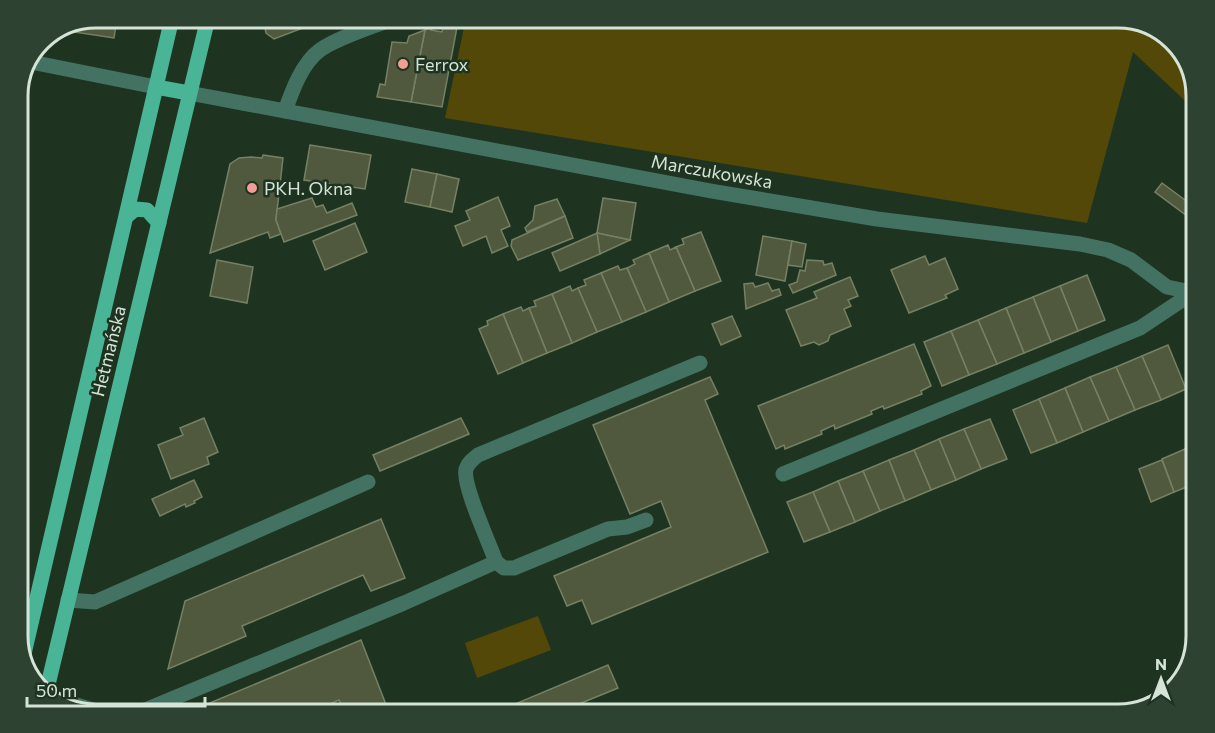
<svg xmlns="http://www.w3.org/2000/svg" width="1215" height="733" viewBox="0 0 1215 733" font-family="Commissioner,sans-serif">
  <rect width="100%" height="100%" fill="#1e3421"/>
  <g fill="#534808">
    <path d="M466,18H1119C1131,21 1150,23 1159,30C1188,51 1197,77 1197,112L1133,52L1087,223L445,118Z"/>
    <path d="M538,616L551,650L477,678L465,643Z"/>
  </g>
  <g fill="#50593e" stroke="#768063" stroke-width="1.5">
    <path d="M96,18H117L114,38L67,31Z"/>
    <path d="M263,18H275L276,26L297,19L303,28L274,39L266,33Z"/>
    <path d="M275,18H331L303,28L297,19L276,26Z"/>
    <path d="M456,21L458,22L442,107L411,102L425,30L430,27L431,30L442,32L443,26L454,28Z"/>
    <path d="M425,30L411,102L377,97L380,84L385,85L392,42L407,43L409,36Z"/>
    <path d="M310,145L371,155L365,189L304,180Z"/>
    <path d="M263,155L283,158L276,220L281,234L270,238L268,232L210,253L230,164L239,158L251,157L262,158Z"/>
    <path d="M412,169L437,174L430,207L405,202Z"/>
    <path d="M437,174L459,179L452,212L430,207Z"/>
    <path d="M1162,183L1197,209L1191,219L1155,192Z"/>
    <path d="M498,197L510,226L501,230L508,246L492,253L486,236L463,246L455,226L470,220L466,211Z"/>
    <path d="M312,198L316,207L323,205L327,213L352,203L357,215L284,242L276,220L277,209Z"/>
    <path d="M603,198L636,203L630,240L597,233Z"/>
    <path d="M557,199L565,216L527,232L525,228L533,220L535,206Z"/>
    <path d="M24,215L18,239V217Z"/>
    <path d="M565,216L573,238L518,260L511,246L512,240Z"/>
    <path d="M355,223L367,252L325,270L313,241Z"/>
    <path d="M701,232L721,281L695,291L676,247L684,244L682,239Z"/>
    <path d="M597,233L630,240L600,254Z"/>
    <path d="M597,233L600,254L560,271L552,253Z"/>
    <path d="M763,236L792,241L785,281L756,275Z"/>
    <path d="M792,241L806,244L802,267L788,265Z"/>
    <path d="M668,245L670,250L676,247L695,291L669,302L649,253Z"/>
    <path d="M649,253L669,302L646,312L627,268L635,264L633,260Z"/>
    <path d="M925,256L929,265L945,258L958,289L945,295L947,298L909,313L891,270Z"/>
    <path d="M217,260L253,267L247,303L210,296Z"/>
    <path d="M807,260L823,261L824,265L832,263L836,275L793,293L789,285L797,282L800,270L805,271Z"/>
    <path d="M618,266L620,270L627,268L646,312L622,322L601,273Z"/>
    <path d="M601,273L622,322L597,332L578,288L586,285L584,280Z"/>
    <path d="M1087,275L1105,320L1078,331L1060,286Z"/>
    <path d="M850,277L858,296L848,300L851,306L844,309L851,326L830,335L828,341L819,345L814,342L801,346L786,310L817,298L814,292Z"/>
    <path d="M753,283L755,287L768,283L772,291L779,289L781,295L746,309L744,284Z"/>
    <path d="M570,286L572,291L578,288L597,332L572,343L552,294Z"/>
    <path d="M1060,286L1078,331L1051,342L1033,297Z"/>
    <path d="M552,294L572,343L547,353L529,308L536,306L534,301Z"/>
    <path d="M1033,297L1051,342L1024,353L1006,308Z"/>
    <path d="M521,307L523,311L529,308L547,353L523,363L503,314Z"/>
    <path d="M1006,308L1024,353L997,364L978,320Z"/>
    <path d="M503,314L523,363L498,374L479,329L488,325L487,321Z"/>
    <path d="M732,316L741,336L721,345L712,324Z"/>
    <path d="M978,320L997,364L969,375L951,331Z"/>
    <path d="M951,331L969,375L942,386L924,342Z"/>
    <path d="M914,344L931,386L921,391L922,394L884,409L883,406L871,411L872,414L835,429L834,425L821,431L822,434L785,449L784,445L776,449L758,406Z"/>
    <path d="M1168,345L1186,389L1161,400L1142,356Z"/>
    <path d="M1142,356L1161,400L1135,410L1116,367Z"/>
    <path d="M1116,367L1135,410L1109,421L1090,377Z"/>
    <path d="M710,377L718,394L705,400L768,552L592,624L582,600L567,606L554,576L671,527L661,501L630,514L593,425Z"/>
    <path d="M1090,377L1109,421L1083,432L1065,388Z"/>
    <path d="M1065,388L1083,432L1057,443L1039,399Z"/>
    <path d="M1039,399L1057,443L1031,453L1013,410Z"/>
    <path d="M204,418L218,452L207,457L209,464L171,479L158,445L183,435L180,428Z"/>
    <path d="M461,418L469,434L380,471L373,455Z"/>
    <path d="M990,419L1007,459L981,469L964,429Z"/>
    <path d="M964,429L981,469L956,480L939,439Z"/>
    <path d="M939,439L956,480L931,490L914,450Z"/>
    <path d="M1197,445V480L1185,449Z"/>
    <path d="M1185,449L1197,483L1174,492L1162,459Z"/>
    <path d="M914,450L931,490L905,501L889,460Z"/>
    <path d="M889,460L905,501L880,511L863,471Z"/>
    <path d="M1162,460L1174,492L1151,502L1139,469Z"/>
    <path d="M863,471L880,511L855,522L838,481Z"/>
    <path d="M194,480L202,497L194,501L195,503L186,507L185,504L160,516L152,499Z"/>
    <path d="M838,481L855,522L830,532L813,492Z"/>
    <path d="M813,492L830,532L804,542L787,502Z"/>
    <path d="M381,519L405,578L371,591L363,575L242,626L246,636L168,669L185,601Z"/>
    <path d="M361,640L390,715H346L339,700L306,715H181Z"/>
    <path d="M608,665L618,688L552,715H497L496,712Z"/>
  </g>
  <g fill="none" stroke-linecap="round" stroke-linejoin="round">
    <g stroke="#437263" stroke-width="15">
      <path d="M31,62L156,87"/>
      <path d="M189,93L711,191L877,219L1080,244L1108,250L1131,260L1167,287L1191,292L1192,308L1197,320"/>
      <path d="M285,111C292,91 302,63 320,50C338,37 373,27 394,18"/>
      <path d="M783,474L1140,328L1194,292"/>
      <path d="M496,562C490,544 462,485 466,469C468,463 473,459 478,455L700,363"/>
      <path d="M68,600L95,602L368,482"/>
      <path d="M50,697L106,714L138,713L404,603L496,562L504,568H514L608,529L627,527L646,520"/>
    </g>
    <g stroke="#4ab497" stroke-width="15">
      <path d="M156,87L189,93"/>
      <path d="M127,216L135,209L147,210L159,223"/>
      <path d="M23,658L172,18"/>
      <path d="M46,693L208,18"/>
    </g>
  </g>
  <g fill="#f59c94" stroke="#1e3421" stroke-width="2">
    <circle cx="403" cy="64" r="6"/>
    <circle cx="252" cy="188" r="6"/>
  </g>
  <g text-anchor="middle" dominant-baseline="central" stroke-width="5" stroke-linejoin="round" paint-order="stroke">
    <g font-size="18" fill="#d6e4d8" stroke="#1e3421" text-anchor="start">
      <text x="415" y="64">Ferrox</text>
      <text x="264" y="188">PKH. Okna</text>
    </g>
    <g font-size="18" fill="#d6e4d8" stroke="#1e3421">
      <text transform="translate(712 171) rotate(10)">Marczukowska</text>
      <text transform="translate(108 351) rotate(-76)">Hetmańska</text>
    </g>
  </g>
  <path d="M0 0H1215V733H0ZM96 28H1118A68 68 0 0 1 1186 96V636A68 68 0 0 1 1118 704H96A68 68 0 0 1 28 636V96A68 68 0 0 1 96 28Z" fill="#2d4230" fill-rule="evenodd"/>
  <path fill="none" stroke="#d6e4d8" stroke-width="3" d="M96 28H1118A68 68 0 0 1 1186 96V636A68 68 0 0 1 1118 704H96A68 68 0 0 1 28 636V96A68 68 0 0 1 96 28Z"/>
  <g transform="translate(1161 679)" stroke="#1e3421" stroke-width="4.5" paint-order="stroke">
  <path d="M0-4.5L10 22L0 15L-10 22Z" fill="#d6e4d8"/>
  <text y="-9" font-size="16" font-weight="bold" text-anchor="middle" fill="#d6e4d8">N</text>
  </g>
  <path d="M27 697v9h178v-9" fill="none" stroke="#d6e4d8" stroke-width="3"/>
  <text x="36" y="697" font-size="18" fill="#d6e4d8" stroke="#1e3421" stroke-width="4.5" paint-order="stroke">50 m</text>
</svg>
